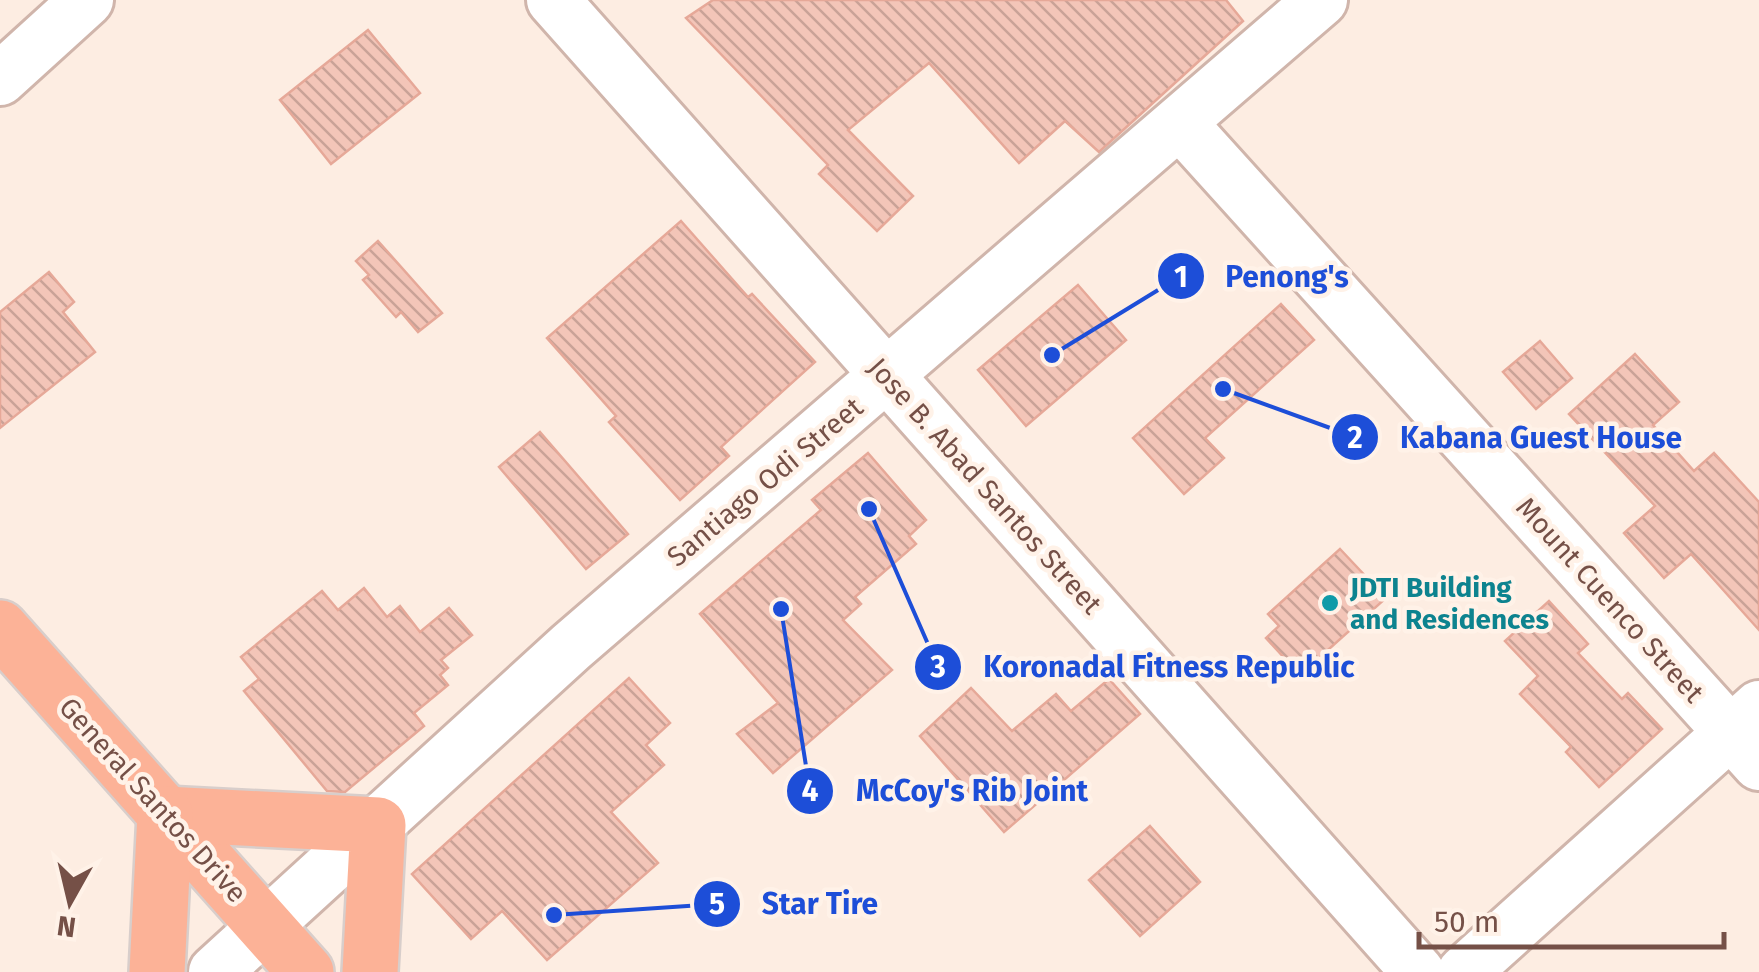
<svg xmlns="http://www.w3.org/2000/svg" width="1759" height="972" viewBox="0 0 1759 972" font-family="'Fira Sans',sans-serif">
  <defs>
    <pattern id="building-back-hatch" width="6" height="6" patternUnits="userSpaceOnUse" patternTransform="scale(2.5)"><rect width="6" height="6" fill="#f3c5b8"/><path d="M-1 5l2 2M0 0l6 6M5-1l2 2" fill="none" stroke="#c9a297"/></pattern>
  </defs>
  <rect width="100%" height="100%" fill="#fdede2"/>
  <g fill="url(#building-back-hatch)" stroke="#e6a898" stroke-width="2.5">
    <path d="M713,0H1226L1243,21L1099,152L1065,121L1019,163L929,63L848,130L913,196L877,231L819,174L828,165L686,18Z"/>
    <path d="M368,30L420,93L331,164L280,100Z"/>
    <path d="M681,221L748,297L752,294L815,362L721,447L729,456L680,500L609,422L616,416L547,338Z"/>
    <path d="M378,241L442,313L418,332L401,312L396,317L363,280L369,275L356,261Z"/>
    <path d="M49,272L74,302L63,312L95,352L0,428V312Z"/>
    <path d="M1078,285L1126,340L1026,426L978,370Z"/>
    <path d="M1281,304L1314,340L1205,438L1224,458L1184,494L1133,438Z"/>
    <path d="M1540,341L1572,378L1536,409L1503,372Z"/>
    <path d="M1635,354L1679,402L1653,425L1694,471L1714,453L1759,502V630L1691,554L1664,578L1624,533L1655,506L1569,414Z"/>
    <path d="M540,432L628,534L586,569L499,467Z"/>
    <path d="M868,453L926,520L909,536L916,544L855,597L861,604L843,620L892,670L773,773L737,734L778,703L700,614L821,510L812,500Z"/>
    <path d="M1340,549L1386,598L1300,675L1266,638L1279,626L1268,614Z"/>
    <path d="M364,588L387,617L400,606L420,632L449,608L472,635L441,660L448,668L440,675L448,685L414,713L424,726L345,792L327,791L244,691L259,679L241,657L322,591L338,610Z"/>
    <path d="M1549,601L1588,644L1578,653L1622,699L1628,693L1662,729L1599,787L1566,752L1571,747L1520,694L1538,676L1505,641Z"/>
    <path d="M629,678L670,723L646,745L664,765L611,812L658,863L547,960L502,911L471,939L412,874Z"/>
    <path d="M1109,679L1140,714L1004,832L920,736L971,688L1012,731L1056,694L1071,711Z"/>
    <path d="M1150,826L1200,882L1140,936L1089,880Z"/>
  </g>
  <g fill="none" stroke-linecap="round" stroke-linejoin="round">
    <defs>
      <g id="tertiary">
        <path d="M553,0L1418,972"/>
        <path d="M0,79L87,0"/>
        <path d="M1180,123L1759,764"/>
        <path d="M215,972L571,647L1321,0"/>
        <path d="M1464,972L1759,707"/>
      </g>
      <g id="trunk">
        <path d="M0,628L306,972"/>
        <path d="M165,814L378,825L370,972"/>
        <path d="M157,972L165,814"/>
      </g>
    </defs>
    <use href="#tertiary" stroke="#d0b5ab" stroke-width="58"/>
    <use href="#trunk" stroke="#d8cecb" stroke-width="60"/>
    <use href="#tertiary" stroke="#fff" stroke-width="52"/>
    <use href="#trunk" stroke="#fcb297" stroke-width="55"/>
  </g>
  <circle fill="#0f9aa8" stroke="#fff2e8" stroke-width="4" cx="1330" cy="603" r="10"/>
  <g text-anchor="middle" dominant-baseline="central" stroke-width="9" stroke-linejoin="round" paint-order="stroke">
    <g font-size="28" fill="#755047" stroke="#fff2e8">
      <text transform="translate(765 482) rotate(-40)">Santiago Odi Street</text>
      <text transform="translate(985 486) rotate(48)">Jose B. Abad Santos Street</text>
      <text transform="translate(1610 600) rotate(48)">Mount Cuenco Street</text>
      <text transform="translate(153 800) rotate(48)">General Santos Drive</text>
    </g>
    <g font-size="28" font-weight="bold" fill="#0d838f" stroke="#fff2e8" text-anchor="start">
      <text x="1350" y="587">JDTI Building<tspan x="1350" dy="32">and Residences</tspan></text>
    </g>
  </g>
  <path fill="none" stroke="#1d4ed8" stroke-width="4" d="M1052 355L1181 276M1223 389L1355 437M869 509L938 667M781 609L810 791M554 915L717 904"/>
  <g fill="#1d4ed8" stroke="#fff2e8" stroke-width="4">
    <circle cx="1052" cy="355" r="10"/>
    <circle cx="1223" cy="389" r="10"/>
    <circle cx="869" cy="509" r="10"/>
    <circle cx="781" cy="609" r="10"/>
    <circle cx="554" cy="915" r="10"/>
    <circle cx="1181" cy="276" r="25"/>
    <circle cx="1355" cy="437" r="25"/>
    <circle cx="938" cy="667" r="25"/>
    <circle cx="810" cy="791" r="25"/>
    <circle cx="717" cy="904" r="25"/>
  </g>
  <g font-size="30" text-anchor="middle" font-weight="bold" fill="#fff">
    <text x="1181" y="287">1</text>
    <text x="1355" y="448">2</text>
    <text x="938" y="677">3</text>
    <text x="810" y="801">4</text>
    <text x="717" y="914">5</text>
  </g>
  <g font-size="30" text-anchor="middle" font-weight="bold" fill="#1d4ed8" stroke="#fff2e8" stroke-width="9" stroke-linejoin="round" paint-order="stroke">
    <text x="1287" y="287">Penong's</text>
    <text x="1541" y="448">Kabana Guest House</text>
    <text x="1169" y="677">Koronadal Fitness Republic</text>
    <text x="972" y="801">McCoy's Rib Joint</text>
    <text x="820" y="914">Star Tire</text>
  </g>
  <g transform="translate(70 902) rotate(188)" stroke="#fff2e8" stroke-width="8" paint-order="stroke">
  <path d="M0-8L18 38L0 25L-18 38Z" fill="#755047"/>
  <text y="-15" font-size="28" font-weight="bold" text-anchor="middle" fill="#755047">N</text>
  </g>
  <path d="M1419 932v15h305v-15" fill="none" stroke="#755047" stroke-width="5"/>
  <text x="1434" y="932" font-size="30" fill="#755047" stroke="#fff2e8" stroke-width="8" paint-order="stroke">50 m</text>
</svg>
